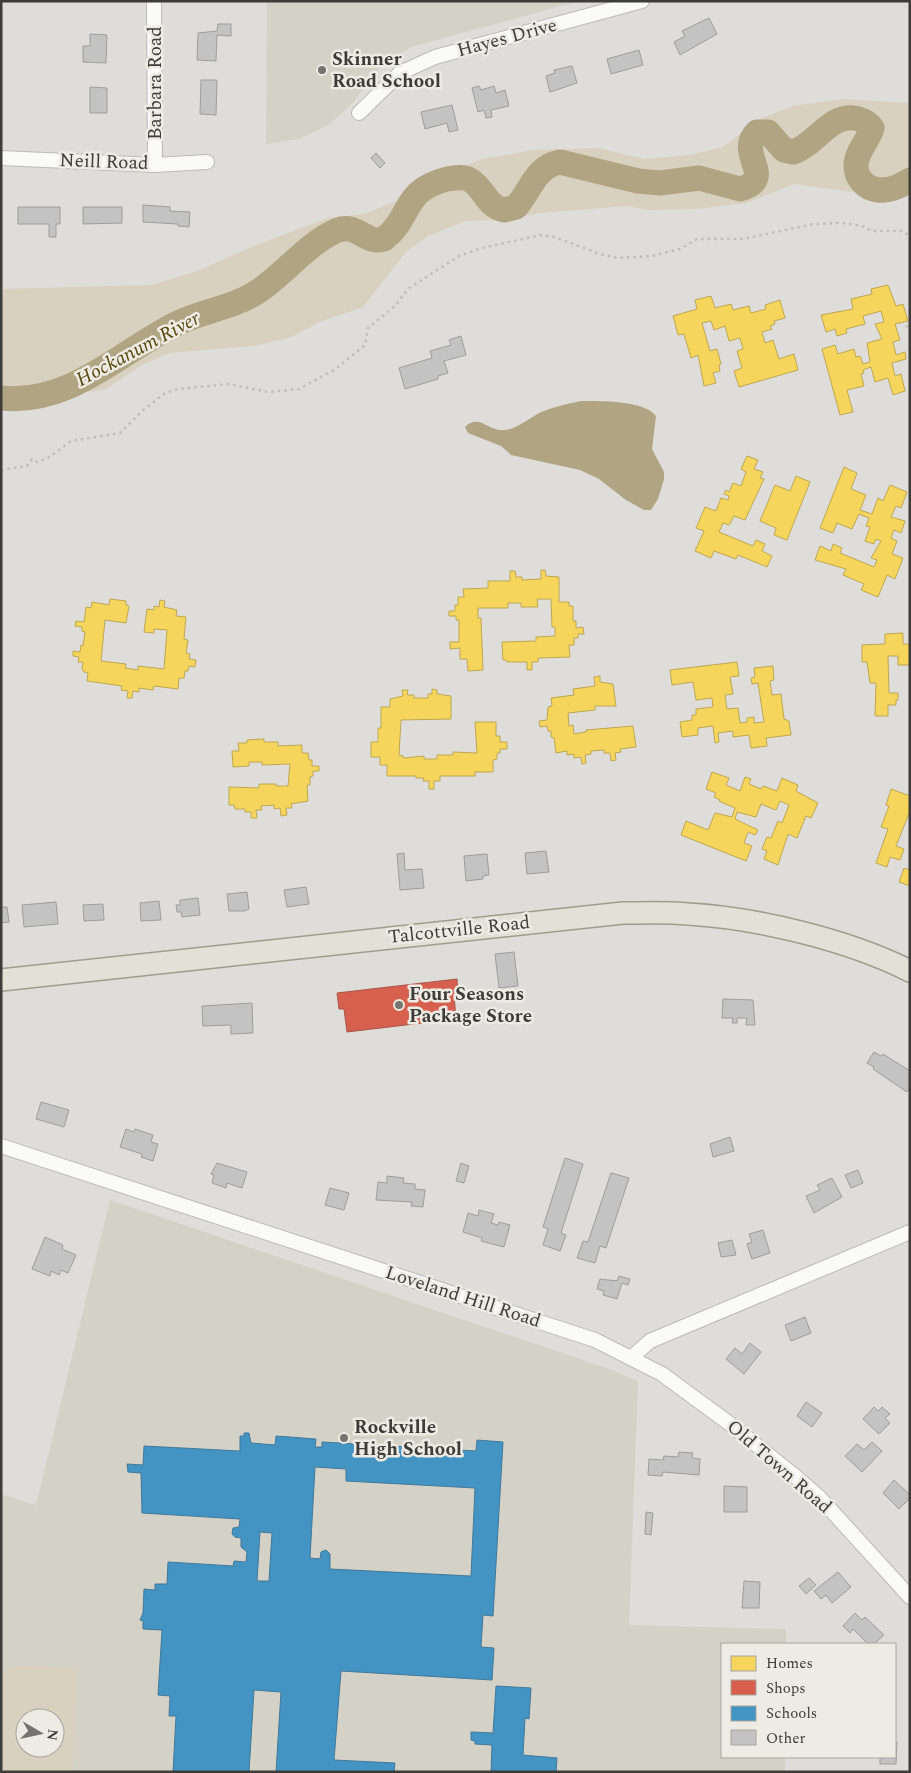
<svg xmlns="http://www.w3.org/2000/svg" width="911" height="1773" viewBox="0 0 911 1773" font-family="Spectral,serif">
  <rect width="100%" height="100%" fill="#deddd9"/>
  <g fill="#d4d1c7" fill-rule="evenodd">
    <path d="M267,1H580L411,47L383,64L350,106L328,125L299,139L266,144Z"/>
    <path d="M110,1200L612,1370L638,1382L629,1625L786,1629V1644H722V1757H785V1772H1V1494L36,1505ZM25,1718H55V1748H25Z"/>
  </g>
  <g fill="#d8d1bf" fill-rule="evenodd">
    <path d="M842,99L910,103V195L897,198L794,184L746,203L696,209L649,210L627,206L540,213L501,220L466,221L428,236L406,252L363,307L322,321L289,338L254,346L169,353L142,365L106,389L1,405V289L151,285L197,271L259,244L328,218L364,214L394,202L424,183L482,159L533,150L597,148L645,159L689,155L723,147L757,120L793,106Z"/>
    <path d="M20,1665L77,1668L73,1772H1V1672ZM25,1718H55V1748H25Z"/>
  </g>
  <path fill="#b0a482" d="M581,401C599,401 644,400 656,416L652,449L664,472V479L658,499L651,510H644L626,500L599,479L580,470L511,455L501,446L468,433L465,427C479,413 489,432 504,430C517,429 528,419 539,413C553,407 566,404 581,401Z"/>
  <g fill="#f6d55c" stroke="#bea752">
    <path d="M888,285L896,306L903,304L908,321L895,324L900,340L893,342L896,355L905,352L906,359L892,363L895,376L901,374L905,391L893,395L888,378L875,382L871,367L863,370L864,373L861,374L864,386L847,390L853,412L840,415L822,349L835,345L838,354L854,349L856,357L860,356L863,364L870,362L867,343L882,339L875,324L884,322L881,311L863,316L865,324L846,329L847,333L837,336L835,329L826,332L821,315L853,309L851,299L872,294L871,289Z"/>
    <path d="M711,296L715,308L731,304L733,310L749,306L751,313L766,309L765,305L780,300L785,318L774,321L775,324L770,326L772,329L762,332L765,343L773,340L779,359L794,354L798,370L739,387L734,371L742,368L737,351L743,349L740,338L729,341L725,326L714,330L711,321L702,323L710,351L717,349L721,364L719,365L720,371L713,373L716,383L704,386L698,355L691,358L684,334L678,335L673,316L697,309L695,300Z"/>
    <path d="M747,456L758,460L754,469L763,472L760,478L764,479L745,520L734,516L729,525L723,523L719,532L753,546L756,540L765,544L762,551L772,556L767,567L738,555L736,559L714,551L711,558L695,551L704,531L696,528L705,507L716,511L721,498L728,500L729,496L724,494L726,490L729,492L733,483L741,486L746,472L741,469Z"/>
    <path d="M844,467L857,473L851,489L866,495L860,510L872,514L878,498L883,501L890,485L907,492L901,508L896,506L891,517L905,521L901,533L894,530L891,538L897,541L892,554L903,558L895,579L887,575L878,597L861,590L864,584L843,575L846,569L815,560L820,546L831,551L833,544L842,548L840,553L874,567L877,560L871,558L881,541L876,539L874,544L865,541L870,527L866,526L869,518L859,514L852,529L837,523L833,533L820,528Z"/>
    <path d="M796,476L810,482L787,540L774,535L776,528L760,521L775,485L790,491Z"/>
    <path d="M541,570H545L546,576L559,577V602H569V606H573V621H576V628L583,627L584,634H578V638H574V645H569L570,657L538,658V662H532V670H527V662H507L506,660H503L502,642L536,641V637L555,636V627H552L551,599H537L538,607H521V603H508V608H478V618H481L483,670L468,671L467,659H460V648L450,649V642H459V620H456V616H449V611H455V605H458V597H464L463,589L488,588V581H510V571H515L516,577H522V580L541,579Z"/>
    <path d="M110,599L126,601V605L129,606L126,623L105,620L101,661L126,664L125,668L138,670V666L164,669L167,630L154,629V633L144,632L147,609L154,610V606L159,607L160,600L165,601L164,607L177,610L176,616L186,617L184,639L188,640L186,653L190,654L189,659L196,660L195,667L189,666L188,671H185L184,678H179L178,689L154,686L153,690L139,688V692L133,691L132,698H127L128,691L121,690L122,686L87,681L88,673L84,672L82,669L83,662H78L79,657L73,656V651L80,652L81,645L83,646L85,632L82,631V627L75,626L76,621L84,622L86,607L91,608L92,602L109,605Z"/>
    <path d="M903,633V644H910V665H898V656H888L889,693H898V700H896V705H888V716H875L876,683H870L867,662H862V645L885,644V634Z"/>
    <path d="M737,662L739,676L730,677L733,694L725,695L727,709L738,708L740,723L747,722V718L754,717V723L764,722L758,683L752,684L751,678L755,677L754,668L773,666L774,680L770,681L772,695L781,694L784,719L789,721L791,735L766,738L767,746L751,748L749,735L733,737V731L718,733L719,742L715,743L713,726L698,728V735L682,737L680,722L692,720V715H696V709L713,707L712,698L696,700L693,682L672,685L670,670Z"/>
    <path d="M600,676V682L613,684L616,706H595V710L568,713L569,726L573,725L574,734L586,732V730L633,726L636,747L620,749L621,752L615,753L616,760L611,761L610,753H604V750L591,751V754L585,755L586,763L582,764L581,757L574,758V754L567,755V751L556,753L554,738L551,737V731H548L547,726L540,727L539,721L547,720L548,707L552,706L551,698L574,695L573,689L595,686L594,677Z"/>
    <path d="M432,689L437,690V694L451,696V719L401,720L399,755L403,756V758L424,756V759H437V755H453V752L477,753L475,722H496V736H500V742H507V749H500V753H497V759L493,760V772H475V776H440V781H434V789H429V781H423L424,778H416V776H387V765H380V757H371V742H378V728H381V707H390V699L403,696L402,690H408L407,695H414V698H428V694H432Z"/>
    <path d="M264,739V742H278V746L302,745V753H308L309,760H312V766H319V771H313V776L310,777V785H307L308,801L291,804L292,808H286L287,815L281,816L280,808L274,809V805L261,806L262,810H256L257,818H251V812H245V809H235L234,805H229V787L259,788V784H276V786H288L290,764L262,765V762H249V766L233,767L232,751H239L238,743H247V740Z"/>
    <path d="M712,772L729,778L726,785L740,791L745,777L751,779L749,784L761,789L763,786L777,791L782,778L798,785L796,791L818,803L811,818L806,816L797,838L788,834L778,865L764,859L767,851L762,849L767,837L771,838L778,821L782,823L789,805L780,801L776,810L761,804L756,817L737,812L735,819L758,830L755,835L748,832L744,843L752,846L746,861L681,835L686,821L708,830L715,813L732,817L735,808L719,801L720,800L714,797L716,793L706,789Z"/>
    <path d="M891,789L910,796V811L896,846L904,849L900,860L890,857L887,867L876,863L888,829L881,827L889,806L886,805Z"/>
    <path d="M904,868L910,870V886L899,882Z"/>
  </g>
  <path fill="#d6604d" stroke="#a85547" d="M457,979L458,995H454L456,1019L347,1032L344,1009H339L337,993Z"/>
  <g fill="#4393c3" stroke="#41799a" fill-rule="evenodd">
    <path d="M244,1433H249L251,1443L275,1445L276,1436L316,1439L315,1447H322V1442L476,1451L477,1440L503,1442L493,1616L483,1615L481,1647L494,1648L492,1680L341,1671L334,1760L395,1763L394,1772H276L281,1692L254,1690L249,1772H173L176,1716H169L170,1696L158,1695L162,1630L143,1629V1621L140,1620L143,1613L144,1589L155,1590V1584H167L168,1562L233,1566L234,1561L246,1562L247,1552L241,1547V1538L235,1537L232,1534L233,1528L239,1527L240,1519L142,1513L141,1473L128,1472L127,1464L143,1465L144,1446L240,1451V1436H244ZM315,1467L346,1469V1481L475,1488L471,1576L330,1569V1554L326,1550L321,1552L320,1559L310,1558ZM260,1532L272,1533L269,1581H257Z"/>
    <path d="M496,1686L531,1688L529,1719L525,1718L523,1755L557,1758L556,1772H491L492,1745L475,1744V1741L471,1740V1732L493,1733Z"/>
  </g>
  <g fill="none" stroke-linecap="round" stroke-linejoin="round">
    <path stroke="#b0a482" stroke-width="25" d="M1,398C69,406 120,352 176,324C201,311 233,308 257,292C285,274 307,243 338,230C357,223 367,245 384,239C413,216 401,191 447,179C454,178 463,176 470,180C484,188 487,207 504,210L516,207C531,190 535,167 560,162L638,181L660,183L699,178L740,189C778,179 735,153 757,132H768L784,150L793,152C817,145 830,111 859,119C865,121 869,123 872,128C868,141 857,151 856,164C856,170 857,175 860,179C873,197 894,190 910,180"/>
  </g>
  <g fill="#c2c3c2" stroke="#9d9d9c">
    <path d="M709,18L717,34L680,55L674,42L685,36L682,31Z"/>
    <path d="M218,24H231V36L217,35L216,61L197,60L198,33L217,31Z"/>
    <path d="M90,34L107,35L106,63L83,62V46H90Z"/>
    <path d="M639,50L643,65L611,74L607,59Z"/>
    <path d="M572,66L577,83L550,92L546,76L555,73L554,70Z"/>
    <path d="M201,80H217L216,115L200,114Z"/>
    <path d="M479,86L481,90L494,86L496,93L505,90L509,106L491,110L492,117L486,118L484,110L478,112L472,88Z"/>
    <path d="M90,87L107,88V113H90Z"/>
    <path d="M452,105L458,130L449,132L447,123L425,129L421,112Z"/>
    <path d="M376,153L385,163L380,168L371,158Z"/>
    <path d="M143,205L170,207V211L190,212L189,227L178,226V224L143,222Z"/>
    <path d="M18,207H60V224H56V237H49V224H18Z"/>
    <path d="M83,207H122V223L83,224Z"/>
    <path d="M461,336L466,355L444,361L448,373L438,376V379L405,389L399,368L432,358L430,351L451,345L449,340Z"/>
    <path d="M546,851L549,872L527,874L525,853Z"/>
    <path d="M404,853L405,870L422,869L424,888L400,890L397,854Z"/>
    <path d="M487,854L489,875L483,876V879L466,881L464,856Z"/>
    <path d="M306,887L309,904L287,907L284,890Z"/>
    <path d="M247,892L249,909L244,911H229L227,894Z"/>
    <path d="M198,898L200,915L182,917L181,912H177L176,905H180V900Z"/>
    <path d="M159,901L161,920L141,921L140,903Z"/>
    <path d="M56,902L58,924L24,927L22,905Z"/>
    <path d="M103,904L104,920L84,921L83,905Z"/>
    <path d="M1,907H7L9,922L1,923Z"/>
    <path d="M514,952L518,986L499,988L495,954Z"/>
    <path d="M723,999L753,1000L755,1025H746L747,1018H737V1023H732L733,1018H722Z"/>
    <path d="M252,1003L253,1033L231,1034V1025L203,1026L202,1006Z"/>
    <path d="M874,1052L881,1056L883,1054L910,1071V1087L907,1092L873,1069L874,1067L867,1063Z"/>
    <path d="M41,1102L69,1110L64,1127L36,1119Z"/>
    <path d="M126,1129L134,1132L135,1129L153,1135L151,1142L158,1144L153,1161L141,1157L142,1154L120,1147Z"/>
    <path d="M730,1137L734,1151L713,1157L710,1144Z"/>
    <path d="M565,1158L583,1164L561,1233L566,1235L560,1251L543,1245L548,1229L543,1227Z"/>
    <path d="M217,1163L247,1172L242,1188L227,1183L226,1188L212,1183L214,1175L211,1174Z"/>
    <path d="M461,1163L469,1166L464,1183L456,1181Z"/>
    <path d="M858,1170L863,1183L851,1188L845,1175Z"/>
    <path d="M611,1173L629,1178L606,1248L600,1246L595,1263L577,1258L583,1241L588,1242Z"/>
    <path d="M387,1176L404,1178L403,1183L415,1184V1189L425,1190L423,1207L411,1206L412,1202L376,1200L378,1182L387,1183Z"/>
    <path d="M832,1178L842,1197L814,1213L806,1196L820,1190L817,1185Z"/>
    <path d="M330,1188L349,1193L344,1210L325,1205Z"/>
    <path d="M479,1210L494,1214L491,1223L498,1225L499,1222L510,1225L504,1247L481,1241L482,1238L463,1232L468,1213L478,1216Z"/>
    <path d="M763,1230L770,1253L752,1259L747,1244L752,1242L749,1234Z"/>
    <path d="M45,1237L63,1245L62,1249L76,1255L68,1273L61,1270L59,1275L51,1271L50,1276L32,1269Z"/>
    <path d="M732,1240L736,1255L721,1257L718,1243Z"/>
    <path d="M619,1276L630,1279L628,1285L622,1283L617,1299L603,1295L604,1291L597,1289L600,1279L617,1281Z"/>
    <path d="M805,1317L811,1333L791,1341L785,1325Z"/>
    <path d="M750,1343L761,1352L744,1374L726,1359L735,1348L742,1354Z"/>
    <path d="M806,1402L822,1413L812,1427L797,1416Z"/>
    <path d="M874,1407L878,1411L882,1407L890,1414L885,1418L890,1423L879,1434L863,1419Z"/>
    <path d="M872,1442L882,1451L862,1472L845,1456L857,1444L864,1450Z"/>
    <path d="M679,1452L693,1453L692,1458L700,1459L699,1475L663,1472L662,1476L648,1475L649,1459L663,1460L664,1456L678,1457Z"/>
    <path d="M894,1480L910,1495V1498L899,1509L883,1493Z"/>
    <path d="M724,1486L747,1487V1512H724Z"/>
    <path d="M646,1512L653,1513L651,1535L645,1534Z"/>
    <path d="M838,1572L851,1587L832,1603L826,1595L821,1599L814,1591Z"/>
    <path d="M809,1578L816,1585L806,1594L799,1586Z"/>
    <path d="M744,1581L760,1582L759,1608H742Z"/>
    <path d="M855,1613L862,1620L865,1617L884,1635L874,1644H868L853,1629L850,1633L843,1626Z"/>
    <path d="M895,1742H897L896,1764H880V1757H895Z"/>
  </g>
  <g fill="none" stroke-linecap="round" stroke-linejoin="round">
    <defs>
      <g id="street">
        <path d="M154,1L155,165"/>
        <path d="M359,113L400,73L435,57L642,1"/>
        <path d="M1,158L155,165L207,162"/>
        <path d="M1,1146L595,1340L662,1374L730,1424L796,1477L819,1497L910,1597"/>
        <path d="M632,1357L650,1341L910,1232"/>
      </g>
      <path id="primary" d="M1,980L623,913C644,913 666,912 688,914C758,918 848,940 910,971"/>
    </defs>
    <use href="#street" stroke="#bbbab7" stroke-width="16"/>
    <use href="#primary" stroke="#a09c8d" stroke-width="24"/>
    <g stroke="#bfbebd" stroke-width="2.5" stroke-dasharray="2.5 4" stroke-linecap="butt">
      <path d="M906,327L910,325"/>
      <path d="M1,470L27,466L32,459L37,462L48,458L71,441L120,433L142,411L165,393L178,389L229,384L268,392L299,389L336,369L365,345L368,328L395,306L409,288L459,256L482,248L541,235L554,237L600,254L618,258L652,256L680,249L697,239H743L814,224L842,223L862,226L872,231H902L910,236"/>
    </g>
    <use href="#street" stroke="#fafaf9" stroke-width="14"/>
    <use href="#primary" stroke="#e2e0d7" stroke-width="21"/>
  </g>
  <g fill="#757471" stroke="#eeebe4" stroke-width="2">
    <circle cx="322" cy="70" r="5"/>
    <circle cx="399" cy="1005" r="5"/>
    <circle cx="344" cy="1438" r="5"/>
  </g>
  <g text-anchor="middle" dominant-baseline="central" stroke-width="5" stroke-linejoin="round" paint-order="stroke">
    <g font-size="19" fill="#3d3c39" stroke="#eeebe4">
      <text transform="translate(507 38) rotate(-15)">Hayes Drive</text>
      <text transform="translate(155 83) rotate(-90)">Barbara Road</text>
      <text transform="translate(104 162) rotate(2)">Neill Road</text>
      <text transform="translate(459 930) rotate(-6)">Talcottville Road</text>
      <text transform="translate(463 1297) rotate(18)">Loveland Hill Road</text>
      <text transform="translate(779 1467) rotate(41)">Old Town Road</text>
    </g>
    <g font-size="19" font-weight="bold" fill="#3d3c39" stroke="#eeebe4" text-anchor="start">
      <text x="332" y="59">Skinner<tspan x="332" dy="22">Road School</tspan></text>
      <text x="409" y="994">Four Seasons<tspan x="409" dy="22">Package Store</tspan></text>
      <text x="354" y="1427">Rockville<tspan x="354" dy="22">High School</tspan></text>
    </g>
    <g font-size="20" font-style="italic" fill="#59460a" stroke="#eeebe4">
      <text transform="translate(138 349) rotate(-28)">Hockanum River</text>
    </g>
  </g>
  <rect width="911" height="1773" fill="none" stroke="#3d3c39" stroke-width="5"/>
  <rect x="721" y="1643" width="175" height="115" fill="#eeebe4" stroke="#a7a5a0"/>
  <rect x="731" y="1656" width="25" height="15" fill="#f6d55c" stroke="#a7a5a0"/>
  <text x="766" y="1668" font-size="15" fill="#3d3c39">Homes</text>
  <rect x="731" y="1680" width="25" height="15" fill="#d6604d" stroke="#a7a5a0"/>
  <text x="766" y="1693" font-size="15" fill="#3d3c39">Shops</text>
  <rect x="731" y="1706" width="25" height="15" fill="#4393c3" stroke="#a7a5a0"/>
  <text x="766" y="1718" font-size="15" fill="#3d3c39">Schools</text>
  <rect x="731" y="1730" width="25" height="15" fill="#c2c3c2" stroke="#a7a5a0"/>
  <text x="766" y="1743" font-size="15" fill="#3d3c39">Other</text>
  <g transform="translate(40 1733) rotate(99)"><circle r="24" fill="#eeebe4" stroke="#a7a5a0"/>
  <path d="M0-4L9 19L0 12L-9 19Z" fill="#757471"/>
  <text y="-8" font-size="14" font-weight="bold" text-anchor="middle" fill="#3d3c39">N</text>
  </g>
</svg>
